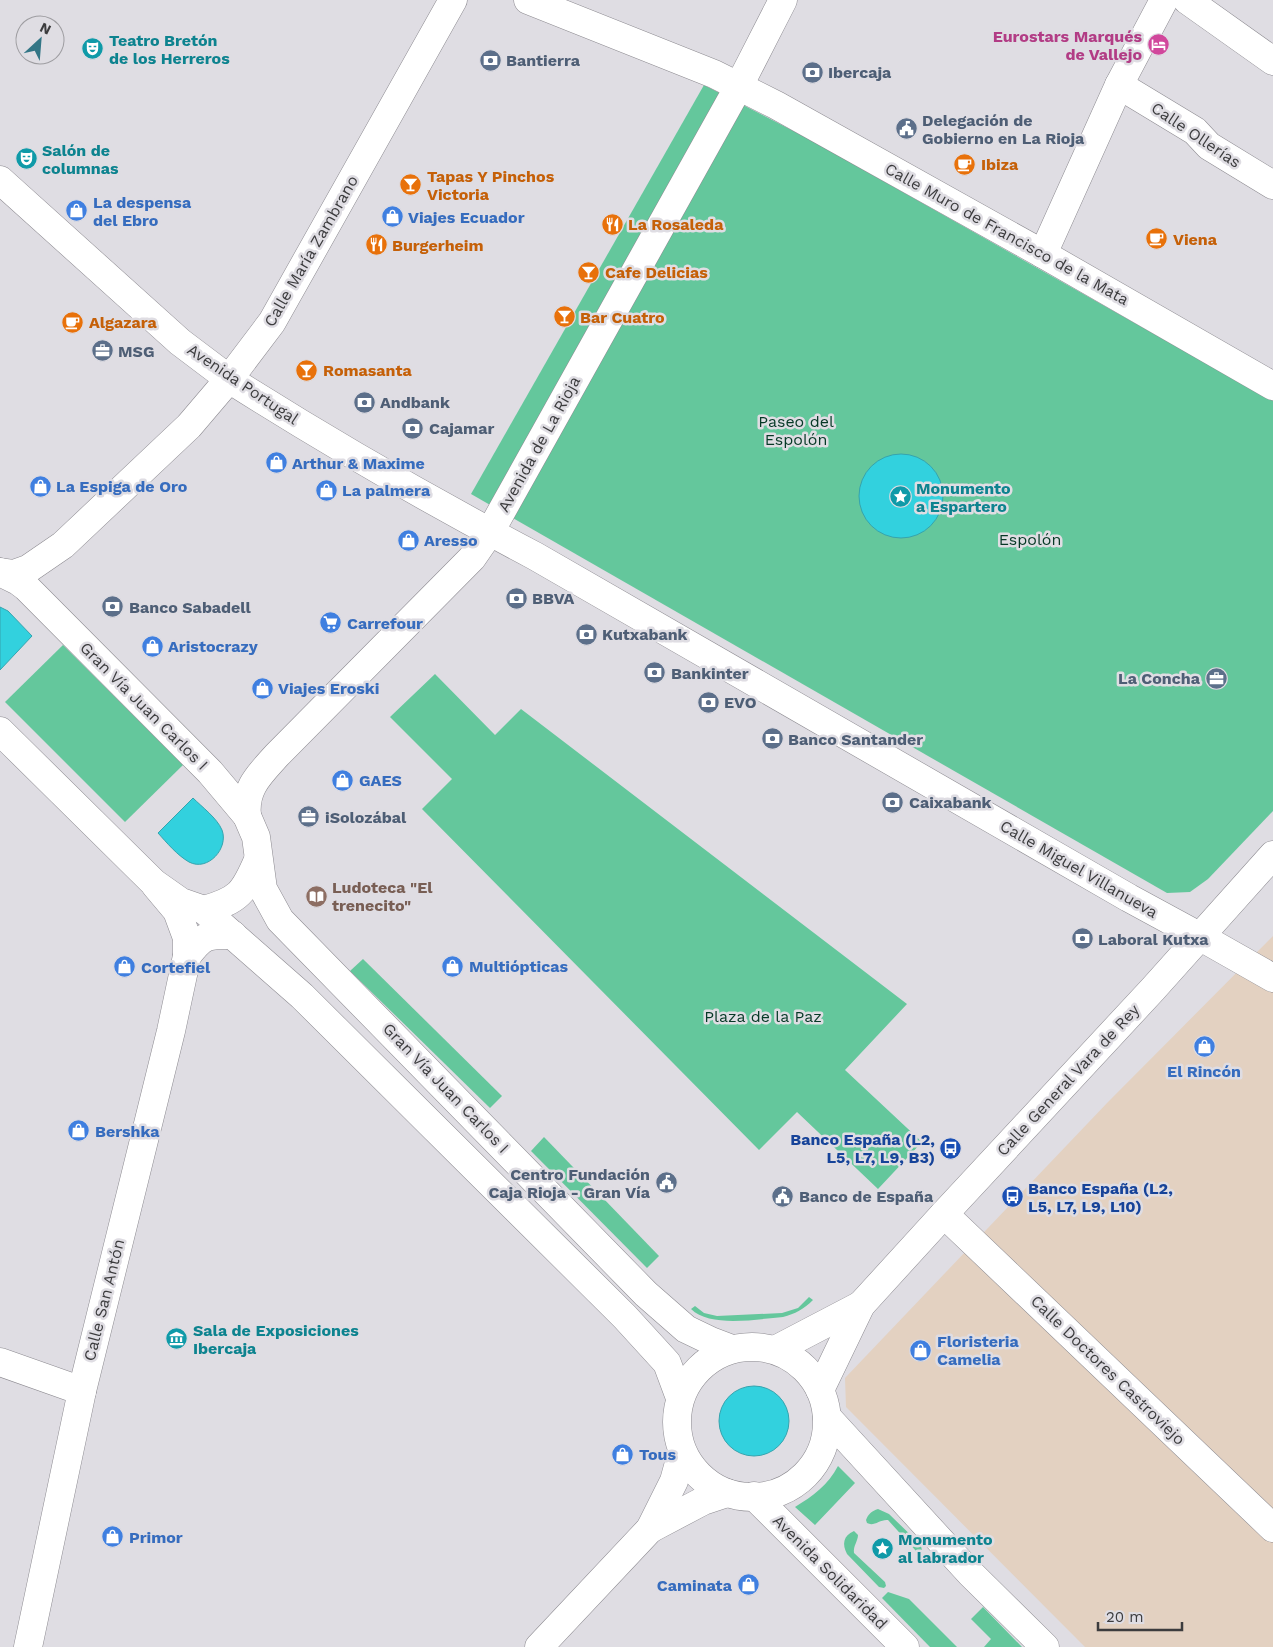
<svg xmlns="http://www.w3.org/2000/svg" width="1273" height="1647" viewBox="0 0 1273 1647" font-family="'Work Sans',sans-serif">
  <rect width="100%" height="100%" fill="#dfdde3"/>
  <path fill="#e3d1c1" d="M1273,936V1647H1085L846,1407L845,1378L1108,1102Z"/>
  <g fill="#64c79c">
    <path d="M704,85L807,138L1273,401V811L1208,879L1190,892L1167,893L471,494Z"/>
    <path d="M63,645L183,765L125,822L5,702Z"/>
    <path d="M435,674L495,735L521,709L907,1004L845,1070L922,1142L878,1189L797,1112L759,1150L422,809L452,779L390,717Z"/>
    <path d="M363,959L502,1096L490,1108L350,971Z"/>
    <path d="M544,1137L659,1256L647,1268L531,1151Z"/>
    <path d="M809,1297L813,1300C804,1309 795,1314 783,1317C757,1319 710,1328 691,1309L695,1306L704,1313L717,1316L782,1313L798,1308Z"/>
    <path d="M838,1466L855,1483L815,1525L795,1507C813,1496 828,1485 838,1466Z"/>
    <path d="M878,1509L889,1514L921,1545L922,1551H916L888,1520C880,1519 874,1527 867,1523L866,1520C868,1514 872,1511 878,1509Z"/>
    <path d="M854,1531L858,1535C858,1541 853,1546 854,1553L885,1582L886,1586L884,1588L879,1587L847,1554C842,1544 843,1536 854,1531Z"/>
    <path d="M888,1592L909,1599L957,1647H930L882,1598Z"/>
    <path d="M983,1607L1022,1647H984L991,1639L971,1619Z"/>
  </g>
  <g fill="#32d1de" stroke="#35a4ae">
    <circle cx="901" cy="496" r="42"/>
    <path d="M0,607L8,611L32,636L0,670Z"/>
    <path d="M193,798C202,807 217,818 222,830C229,848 208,872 189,862C177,855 167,843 158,833Z"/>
    <circle cx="754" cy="1421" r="35"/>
  </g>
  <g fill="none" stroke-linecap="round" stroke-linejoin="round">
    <defs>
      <g id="minor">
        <path d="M528,0L714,74L776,105L1043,254L1273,386"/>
        <path d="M1187,0L1273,61"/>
        <path d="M1119,85L1195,131L1209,146L1273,185"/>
        <path d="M0,180L180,342L229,379L272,322L453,0"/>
        <path d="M1043,254L1119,85L1164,0"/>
        <path d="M247,816C244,788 260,774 277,755L472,558L490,532L739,86L783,0"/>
        <path d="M1199,936L1273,978"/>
        <path d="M187,956C204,934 207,935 233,935"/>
        <path d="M944,1214L1273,1528"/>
        <path d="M0,1362L82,1391"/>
        <path d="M28,1647L82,1391L171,1031L187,956V938L177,911L156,886"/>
      </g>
      <g id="major">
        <path d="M0,572L14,574L28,569L63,545L189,426L229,379C328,442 431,501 535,556L1129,898L1199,936"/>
        <path d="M0,572L18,581L26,587L210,772L247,816L256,837L263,889L280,920L646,1294L686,1329L711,1341L732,1349"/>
        <path d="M0,731L154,883L181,902L204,910L302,996L625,1317L667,1363L680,1398"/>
        <path d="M204,910C239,900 244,893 258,860"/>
        <circle cx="752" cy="1422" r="75"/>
        <path d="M775,1350L861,1305"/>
        <path d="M820,1390L861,1305L944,1214L1153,989L1273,855"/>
        <path d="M827,1417L971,1574L1045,1647"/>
        <path d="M754,1496L905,1647"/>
        <path d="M650,1529L703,1501L727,1493"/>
        <path d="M539,1647L650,1529L674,1481L682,1452"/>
      </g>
    </defs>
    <use href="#minor" stroke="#8d8b91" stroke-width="29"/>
    <use href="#major" stroke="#8d8b91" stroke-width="29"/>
    <use href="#minor" stroke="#fff" stroke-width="28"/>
    <use href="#major" stroke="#fff" stroke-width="28"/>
  </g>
  <defs>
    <symbol id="hotel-disc" viewBox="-11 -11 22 22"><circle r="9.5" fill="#d1479c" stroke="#dfdde3"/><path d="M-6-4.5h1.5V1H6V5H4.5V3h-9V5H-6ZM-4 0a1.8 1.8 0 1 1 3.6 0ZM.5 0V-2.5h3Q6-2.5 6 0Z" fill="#fff"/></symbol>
    <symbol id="theatre-disc" viewBox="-11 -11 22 22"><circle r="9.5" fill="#0f9aa8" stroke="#dfdde3"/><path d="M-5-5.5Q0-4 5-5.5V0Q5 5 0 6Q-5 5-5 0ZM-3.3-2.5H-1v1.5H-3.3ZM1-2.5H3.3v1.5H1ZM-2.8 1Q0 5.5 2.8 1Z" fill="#fff"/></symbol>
    <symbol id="bank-disc" viewBox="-11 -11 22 22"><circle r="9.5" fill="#5c6f8a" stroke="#dfdde3"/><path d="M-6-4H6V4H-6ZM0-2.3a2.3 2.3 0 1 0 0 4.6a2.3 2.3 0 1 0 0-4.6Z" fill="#fff"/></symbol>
    <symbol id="civic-disc" viewBox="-11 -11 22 22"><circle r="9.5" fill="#5c6f8a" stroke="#dfdde3"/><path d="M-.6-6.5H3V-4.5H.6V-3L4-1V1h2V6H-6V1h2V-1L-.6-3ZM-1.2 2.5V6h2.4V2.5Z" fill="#fff"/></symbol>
    <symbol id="cafe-disc" viewBox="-11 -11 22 22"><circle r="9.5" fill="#e8710a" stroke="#dfdde3"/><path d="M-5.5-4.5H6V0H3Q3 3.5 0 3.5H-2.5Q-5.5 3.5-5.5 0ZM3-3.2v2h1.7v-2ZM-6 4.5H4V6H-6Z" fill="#fff"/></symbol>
    <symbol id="bar-disc" viewBox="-11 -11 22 22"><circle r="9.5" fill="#e8710a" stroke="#dfdde3"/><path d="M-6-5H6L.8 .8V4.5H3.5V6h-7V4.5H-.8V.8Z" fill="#fff"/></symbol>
    <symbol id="shop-disc" viewBox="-11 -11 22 22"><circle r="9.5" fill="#3f7fe0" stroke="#dfdde3"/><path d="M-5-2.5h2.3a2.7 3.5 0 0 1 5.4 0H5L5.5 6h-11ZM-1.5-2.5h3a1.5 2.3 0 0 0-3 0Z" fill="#fff"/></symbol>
    <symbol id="restaurant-disc" viewBox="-11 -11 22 22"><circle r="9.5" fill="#e8710a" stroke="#dfdde3"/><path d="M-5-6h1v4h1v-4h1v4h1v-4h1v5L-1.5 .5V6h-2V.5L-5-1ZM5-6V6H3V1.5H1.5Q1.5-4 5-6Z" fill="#fff"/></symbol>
    <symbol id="office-disc" viewBox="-11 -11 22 22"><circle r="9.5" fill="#5c6f8a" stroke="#dfdde3"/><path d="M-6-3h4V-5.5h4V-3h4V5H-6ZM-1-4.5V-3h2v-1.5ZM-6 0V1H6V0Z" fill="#fff"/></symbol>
    <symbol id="sight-disc" viewBox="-11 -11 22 22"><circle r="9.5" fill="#0f9aa8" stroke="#dfdde3"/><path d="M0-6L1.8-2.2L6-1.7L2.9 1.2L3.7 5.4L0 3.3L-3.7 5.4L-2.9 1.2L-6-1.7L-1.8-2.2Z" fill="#fff"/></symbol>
    <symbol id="supermarket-disc" viewBox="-11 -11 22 22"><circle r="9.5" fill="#3f7fe0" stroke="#dfdde3"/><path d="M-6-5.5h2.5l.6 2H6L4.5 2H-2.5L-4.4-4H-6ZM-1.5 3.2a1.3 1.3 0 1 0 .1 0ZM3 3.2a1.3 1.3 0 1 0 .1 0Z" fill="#fff"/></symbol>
    <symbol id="library-disc" viewBox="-11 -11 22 22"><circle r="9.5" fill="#8d6e63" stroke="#dfdde3"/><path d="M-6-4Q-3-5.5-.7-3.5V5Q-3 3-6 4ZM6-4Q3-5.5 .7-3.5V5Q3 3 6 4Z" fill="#fff"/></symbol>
    <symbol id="bus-disc" viewBox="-11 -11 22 22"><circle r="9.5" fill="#1a4fb4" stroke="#dfdde3"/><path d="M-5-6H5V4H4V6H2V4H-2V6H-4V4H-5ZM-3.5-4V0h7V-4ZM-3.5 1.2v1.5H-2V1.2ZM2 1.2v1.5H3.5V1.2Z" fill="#fff"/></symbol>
    <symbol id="museum-disc" viewBox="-11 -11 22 22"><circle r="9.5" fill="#0f9aa8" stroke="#dfdde3"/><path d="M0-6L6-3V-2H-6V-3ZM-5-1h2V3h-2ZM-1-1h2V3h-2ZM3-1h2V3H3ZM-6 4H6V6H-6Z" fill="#fff"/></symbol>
  </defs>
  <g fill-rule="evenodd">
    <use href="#hotel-disc" x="1146" y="32" width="25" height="25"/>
    <use href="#theatre-disc" x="80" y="36" width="25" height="25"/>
    <use href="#bank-disc" x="478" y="48" width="25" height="25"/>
    <use href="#bank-disc" x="800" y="60" width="25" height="25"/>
    <use href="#civic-disc" x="894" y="116" width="25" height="25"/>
    <use href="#theatre-disc" x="14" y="146" width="25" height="25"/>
    <use href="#cafe-disc" x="952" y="152" width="25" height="25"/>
    <use href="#bar-disc" x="398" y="172" width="25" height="25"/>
    <use href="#shop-disc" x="64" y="198" width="25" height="25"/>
    <use href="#shop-disc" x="380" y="204" width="25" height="25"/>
    <use href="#restaurant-disc" x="600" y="212" width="25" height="25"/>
    <use href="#cafe-disc" x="1144" y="226" width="25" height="25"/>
    <use href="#restaurant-disc" x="364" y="232" width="25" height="25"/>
    <use href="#bar-disc" x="576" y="260" width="25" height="25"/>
    <use href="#bar-disc" x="552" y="304" width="25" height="25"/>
    <use href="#cafe-disc" x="60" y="310" width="25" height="25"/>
    <use href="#office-disc" x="90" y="338" width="25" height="25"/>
    <use href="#bar-disc" x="294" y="358" width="25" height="25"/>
    <use href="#bank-disc" x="352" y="390" width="25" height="25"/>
    <use href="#bank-disc" x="400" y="416" width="25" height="25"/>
    <use href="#shop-disc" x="264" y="450" width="25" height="25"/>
    <use href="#shop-disc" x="28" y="474" width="25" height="25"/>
    <use href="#shop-disc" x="314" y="478" width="25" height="25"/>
    <use href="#sight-disc" x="888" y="484" width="25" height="25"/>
    <use href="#shop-disc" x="396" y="528" width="25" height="25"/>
    <use href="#bank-disc" x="504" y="586" width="25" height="25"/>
    <use href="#bank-disc" x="100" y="594" width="25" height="25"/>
    <use href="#supermarket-disc" x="318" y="610" width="25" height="25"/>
    <use href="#bank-disc" x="574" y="622" width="25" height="25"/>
    <use href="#shop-disc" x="140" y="634" width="25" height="25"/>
    <use href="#bank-disc" x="642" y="660" width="25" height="25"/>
    <use href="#office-disc" x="1204" y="666" width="25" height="25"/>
    <use href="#shop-disc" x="250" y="676" width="25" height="25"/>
    <use href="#bank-disc" x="696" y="690" width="25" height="25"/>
    <use href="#bank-disc" x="760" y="726" width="25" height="25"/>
    <use href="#shop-disc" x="330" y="768" width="25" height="25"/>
    <use href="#bank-disc" x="880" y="790" width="25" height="25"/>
    <use href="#office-disc" x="296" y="804" width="25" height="25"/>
    <use href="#library-disc" x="304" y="884" width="25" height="25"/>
    <use href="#bank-disc" x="1070" y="926" width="25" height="25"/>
    <use href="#shop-disc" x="440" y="954" width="25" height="25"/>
    <use href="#shop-disc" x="112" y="954" width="25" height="25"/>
    <use href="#shop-disc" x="1192" y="1034" width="25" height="25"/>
    <use href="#shop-disc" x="66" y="1118" width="25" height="25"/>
    <use href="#bus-disc" x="938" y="1136" width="25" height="25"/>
    <use href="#civic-disc" x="654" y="1170" width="25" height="25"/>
    <use href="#civic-disc" x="770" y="1184" width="25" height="25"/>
    <use href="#bus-disc" x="1000" y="1184" width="25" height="25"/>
    <use href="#museum-disc" x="164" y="1326" width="25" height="25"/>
    <use href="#shop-disc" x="908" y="1338" width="25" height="25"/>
    <use href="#shop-disc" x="610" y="1442" width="25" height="25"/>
    <use href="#shop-disc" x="100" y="1524" width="25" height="25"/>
    <use href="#sight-disc" x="870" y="1536" width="25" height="25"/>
    <use href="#shop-disc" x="736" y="1572" width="25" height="25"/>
  </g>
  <g text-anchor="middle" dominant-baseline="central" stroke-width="5" stroke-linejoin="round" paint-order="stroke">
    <g font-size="16" font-weight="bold" fill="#b23c85" stroke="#dfdde3" text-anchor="end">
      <text x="1142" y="36">Eurostars Marqués<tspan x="1142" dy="18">de Vallejo</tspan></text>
    </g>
    <g font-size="16" font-weight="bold" fill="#0d838f" stroke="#dfdde3" text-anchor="start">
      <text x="109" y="40">Teatro Bretón<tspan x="109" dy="18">de los Herreros</tspan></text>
      <text x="42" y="150">Salón de<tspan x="42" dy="18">columnas</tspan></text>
      <text x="916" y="488">Monumento<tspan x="916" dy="18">a Espartero</tspan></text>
      <text x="193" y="1330">Sala de Exposiciones<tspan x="193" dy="18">Ibercaja</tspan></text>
      <text x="898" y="1539">Monumento<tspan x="898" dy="18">al labrador</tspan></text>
    </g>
    <g font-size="16" font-weight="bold" fill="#4e5e75" stroke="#dfdde3" text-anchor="start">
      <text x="506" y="60">Bantierra</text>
      <text x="828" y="72">Ibercaja</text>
      <text x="922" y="120">Delegación de<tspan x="922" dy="18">Gobierno en La Rioja</tspan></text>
      <text x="118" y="351">MSG</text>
      <text x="380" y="402">Andbank</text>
      <text x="429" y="428">Cajamar</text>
      <text x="532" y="598">BBVA</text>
      <text x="129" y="607">Banco Sabadell</text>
      <text x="602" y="634">Kutxabank</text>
      <text x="671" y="673">Bankinter</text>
      <text x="1200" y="678" text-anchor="end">La Concha</text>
      <text x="724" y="702">EVO</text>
      <text x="788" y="739">Banco Santander</text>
      <text x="909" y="802">Caixabank</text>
      <text x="325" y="817">iSolozábal</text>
      <text x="1098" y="939">Laboral Kutxa</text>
      <text x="650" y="1174" text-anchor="end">Centro Fundación<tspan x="650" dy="18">Caja Rioja - Gran Vía</tspan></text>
      <text x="799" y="1196">Banco de España</text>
    </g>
    <g font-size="16" fill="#3c3c3e" stroke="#dfdde3">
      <text transform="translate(1196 135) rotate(34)">Calle Ollerías</text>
      <text transform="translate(1007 234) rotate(29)">Calle Muro de Francisco de la Mata</text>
      <text transform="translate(311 251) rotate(-60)">Calle María Zambrano</text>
      <text transform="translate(243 384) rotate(34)">Avenida Portugal</text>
      <text transform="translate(539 444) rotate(-61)">Avenida de La Rioja</text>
      <text transform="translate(144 706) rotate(45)">Gran Vía Juan Carlos I</text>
      <text transform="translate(1079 869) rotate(30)">Calle Miguel Villanueva</text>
      <text transform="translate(1068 1080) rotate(-47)">Calle General Vara de Rey</text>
      <text transform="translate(446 1088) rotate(46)">Gran Vía Juan Carlos I</text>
      <text transform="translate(104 1300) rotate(-76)">Calle San Antón</text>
      <text transform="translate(1108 1370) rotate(44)">Calle Doctores Castroviejo</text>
      <text transform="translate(830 1572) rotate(45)">Avenida Solidaridad</text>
    </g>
    <g font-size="16" font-weight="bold" fill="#c56008" stroke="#dfdde3" text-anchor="start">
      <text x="981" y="164">Ibiza</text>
      <text x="427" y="176">Tapas Y Pinchos<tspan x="427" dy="18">Victoria</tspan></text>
      <text x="628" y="224">La Rosaleda</text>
      <text x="1173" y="239">Viena</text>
      <text x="392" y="245">Burgerheim</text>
      <text x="605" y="272">Cafe Delicias</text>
      <text x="580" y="317">Bar Cuatro</text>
      <text x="89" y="322">Algazara</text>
      <text x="323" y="370">Romasanta</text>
    </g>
    <g font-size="16" font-weight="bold" fill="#366cbe" stroke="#dfdde3" text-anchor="start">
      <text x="93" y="202">La despensa<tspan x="93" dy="18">del Ebro</tspan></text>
      <text x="408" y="217">Viajes Ecuador</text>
      <text x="292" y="463">Arthur &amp; Maxime</text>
      <text x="56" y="486">La Espiga de Oro</text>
      <text x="342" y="490">La palmera</text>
      <text x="424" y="540">Aresso</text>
      <text x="347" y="623">Carrefour</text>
      <text x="168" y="646">Aristocrazy</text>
      <text x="278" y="688">Viajes Eroski</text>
      <text x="359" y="780">GAES</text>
      <text x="469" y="966">Multiópticas</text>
      <text x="141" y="967">Cortefiel</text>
      <text x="1204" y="1071" text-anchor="middle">El Rincón</text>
      <text x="95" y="1131">Bershka</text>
      <text x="937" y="1341">Floristeria<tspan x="937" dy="18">Camelia</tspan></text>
      <text x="639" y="1454">Tous</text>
      <text x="129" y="1537">Primor</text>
      <text x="732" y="1585" text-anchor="end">Caminata</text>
    </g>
    <g font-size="16" fill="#063926" stroke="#dfdde3">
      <text x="796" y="421">Paseo del<tspan x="796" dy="18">Espolón</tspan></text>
      <text x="1030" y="539">Espolón</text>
      <text x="763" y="1016">Plaza de la Paz</text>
    </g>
    <g font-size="16" font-weight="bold" fill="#785e54" stroke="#dfdde3" text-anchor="start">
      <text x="332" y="887">Ludoteca "El<tspan x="332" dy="18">trenecito"</tspan></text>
    </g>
    <g font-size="16" font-weight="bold" fill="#164399" stroke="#dfdde3" text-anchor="end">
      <text x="935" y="1139">Banco España (L2,<tspan x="935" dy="18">L5, L7, L9, B3)</tspan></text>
      <text x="1028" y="1188" text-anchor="start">Banco España (L2,<tspan x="1028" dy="18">L5, L7, L9, L10)</tspan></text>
    </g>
  </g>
  <g transform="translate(40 40) rotate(26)"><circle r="24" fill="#dfdde3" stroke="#9e9da1"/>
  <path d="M0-4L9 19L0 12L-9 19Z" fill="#337686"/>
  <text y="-8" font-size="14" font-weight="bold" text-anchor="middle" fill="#3c3c3e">N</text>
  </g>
  <path d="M1098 1622v8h84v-8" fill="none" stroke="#3c3c3e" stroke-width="2.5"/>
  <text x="1106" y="1622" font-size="15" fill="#3c3c3e" stroke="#dfdde3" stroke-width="4" paint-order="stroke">20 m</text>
</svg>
